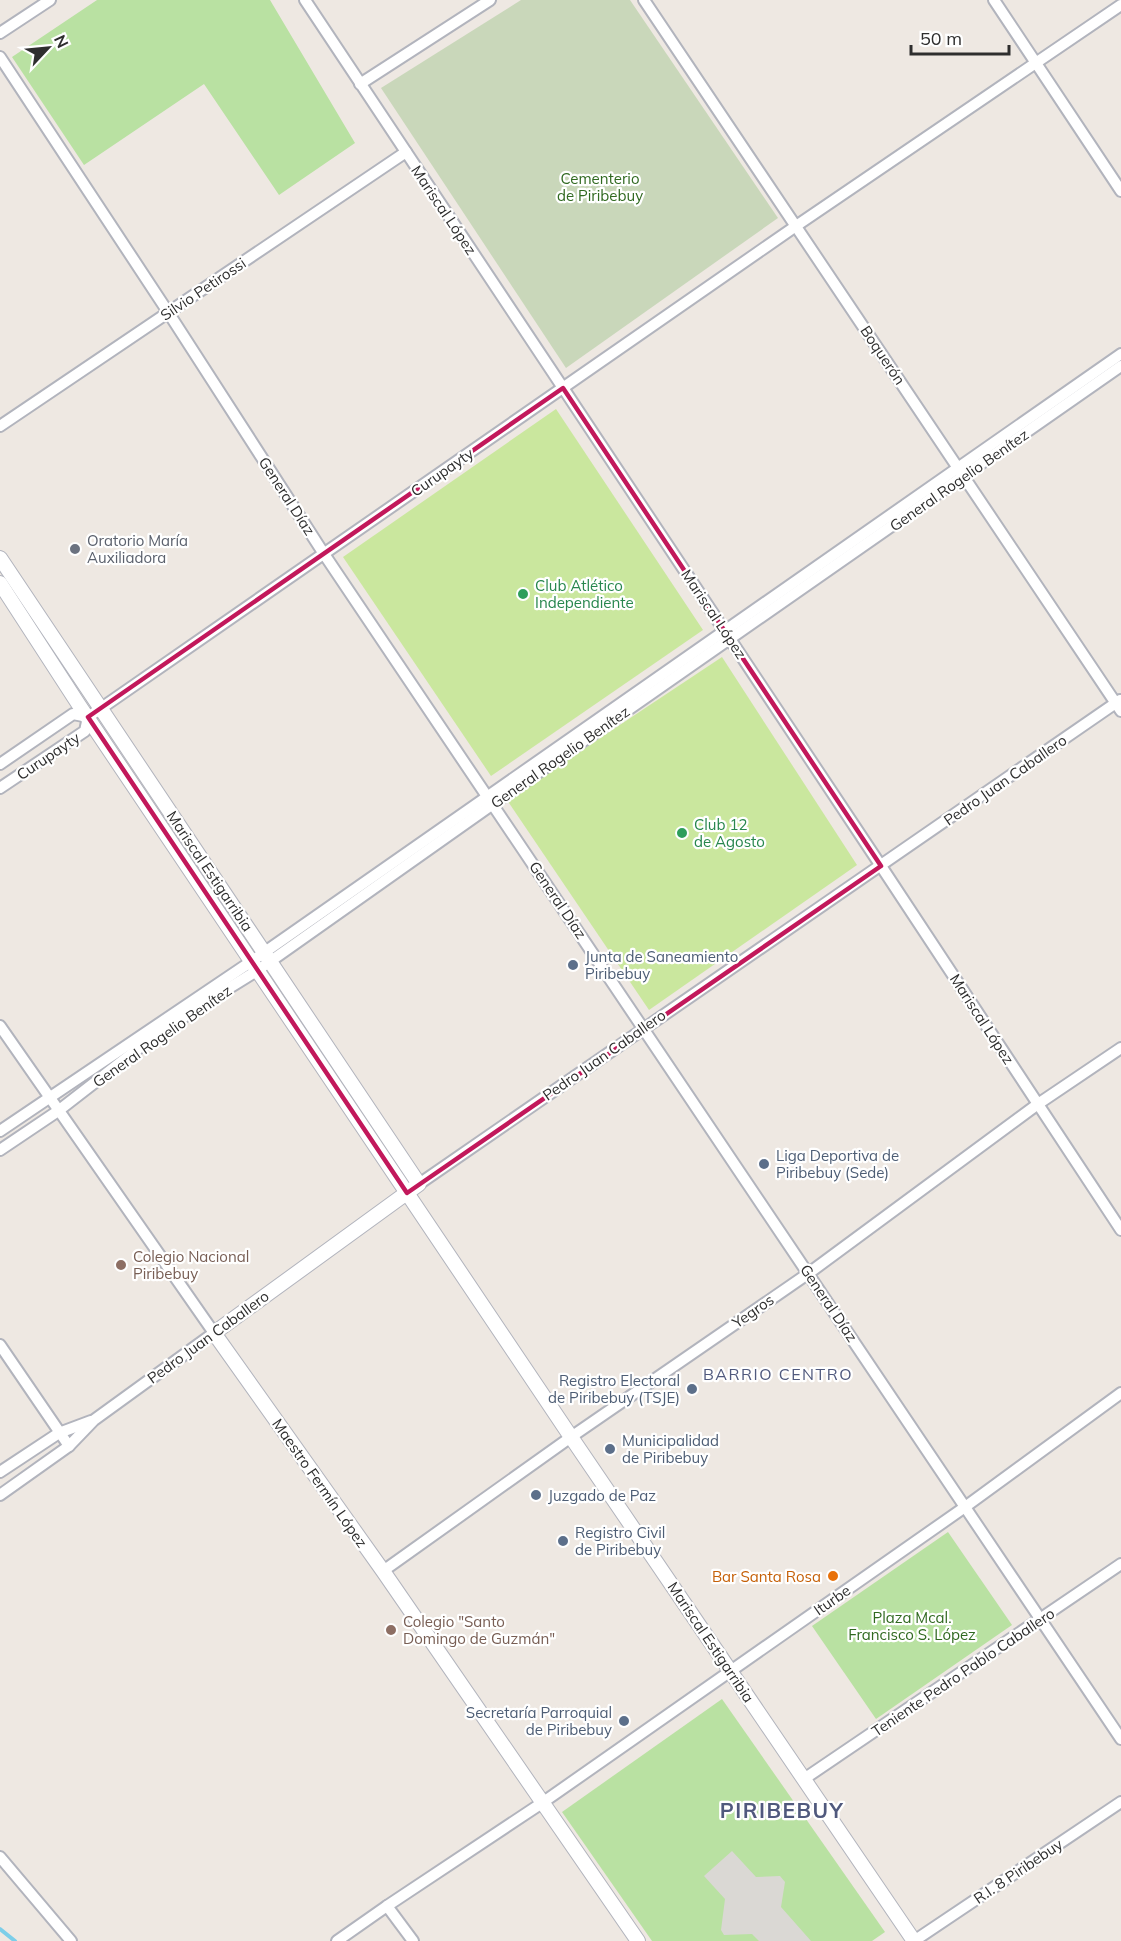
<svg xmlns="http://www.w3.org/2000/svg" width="1121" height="1941" viewBox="0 0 1121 1941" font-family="Mulish,sans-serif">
  <rect width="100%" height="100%" fill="#eee8e2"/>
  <g fill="#b9e1a2">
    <path d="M97,0H270L355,143L279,195L204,84L84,165L12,57Z"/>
    <path d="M948,1532L1012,1625L876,1719L812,1626Z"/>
    <path d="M722,1699L885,1932L872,1941H652L562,1812Z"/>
  </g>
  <path fill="#c9d7ba" d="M521,0H630L778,218L566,368L381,88Z"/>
  <g fill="#cae79e">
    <path d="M556,409L703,630L491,776L343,557Z"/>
    <path d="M722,657L857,865L649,1010L507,800Z"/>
  </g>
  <path fill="#dad8d4" d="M732,1851L756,1877L780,1876L785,1882L781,1907L811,1941H759L752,1934L724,1935L721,1930L725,1899L704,1876Z"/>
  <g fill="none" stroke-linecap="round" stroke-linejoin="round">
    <path stroke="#7ccee9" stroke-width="4" d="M0,1929L15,1941"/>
    <defs>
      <g id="minor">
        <path d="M305,0L881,866L1121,1230"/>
        <path d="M644,0L1121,711"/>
        <path d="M994,0L1121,191"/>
        <path d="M0,33L50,0"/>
        <path d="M0,57L168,312L324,554L1121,1739"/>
        <path d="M360,84L490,0"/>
        <path d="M0,426L406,152"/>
        <path d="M0,764L73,714L88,717"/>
        <path d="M0,788L85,731L88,717L100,709L796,226L1121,5"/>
        <path d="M0,1026L214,1333L94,1420L69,1446L0,1495"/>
        <path d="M0,1131L252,961L1121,354"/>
        <path d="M0,1150L58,1111L143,1045L200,1006L258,970L493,804L1121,366"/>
        <path d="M419,1184L1120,700"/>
        <path d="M0,1345L69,1446"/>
        <path d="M0,1472L59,1433L91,1421"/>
        <path d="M383,1571L571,1437L809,1273L1038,1104L1121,1048"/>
        <path d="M804,1779L1121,1564"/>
        <path d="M0,1857L71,1941"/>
        <path d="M387,1906L413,1941"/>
        <path d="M337,1941L387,1906L542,1803L965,1507L1121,1393"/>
        <path d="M914,1941L1121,1802"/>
      </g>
      <g id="tertiary">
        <path d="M0,558L419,1184L214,1333L383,1571L638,1941"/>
        <path d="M0,583L79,705L571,1437L914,1941"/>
      </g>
    </defs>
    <use href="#minor" stroke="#b2b4bd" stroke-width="14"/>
    <use href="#tertiary" stroke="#b2b4bd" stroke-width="16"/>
    <use href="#minor" stroke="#fff" stroke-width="10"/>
    <use href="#tertiary" stroke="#fff" stroke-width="14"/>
  </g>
  <path fill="none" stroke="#c2185b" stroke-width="4.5" stroke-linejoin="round" d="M563,388L881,866L407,1193L88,717Z"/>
  <circle fill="#6b7280" stroke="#fff" stroke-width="2" cx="75" cy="549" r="6"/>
  <g fill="#2e9e5b" stroke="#fff" stroke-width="2">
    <circle cx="523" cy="594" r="6"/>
    <circle cx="682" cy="833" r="6"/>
  </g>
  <g fill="#5c6f8a" stroke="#fff" stroke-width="2">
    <circle cx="573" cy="965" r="6"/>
    <circle cx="764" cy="1164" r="6"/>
    <circle cx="692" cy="1389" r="6"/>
    <circle cx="610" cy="1449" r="6"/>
    <circle cx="536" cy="1495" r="6"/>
    <circle cx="563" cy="1541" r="6"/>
    <circle cx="624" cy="1721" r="6"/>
  </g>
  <g fill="#8d6e63" stroke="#fff" stroke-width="2">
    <circle cx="121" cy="1265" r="6"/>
    <circle cx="391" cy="1630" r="6"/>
  </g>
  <circle fill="#e8710a" stroke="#fff" stroke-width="2" cx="833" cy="1576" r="6"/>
  <g text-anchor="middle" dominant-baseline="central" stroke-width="4.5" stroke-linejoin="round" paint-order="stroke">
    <g font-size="15" fill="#306920" stroke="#fff">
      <text x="600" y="178">Cementerio<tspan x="600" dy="17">de Piribebuy</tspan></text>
      <text x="912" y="1617">Plaza Mcal.<tspan x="912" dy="17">Francisco S. López</tspan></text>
    </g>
    <g font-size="15" fill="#2e2e2e" stroke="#fff">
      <text transform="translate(444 210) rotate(56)">Mariscal López</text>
      <text transform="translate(203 289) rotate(-34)">Silvio Petirossi</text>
      <text transform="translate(883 355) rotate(56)">Boquerón</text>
      <text transform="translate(442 472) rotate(-35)">Curupayty</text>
      <text transform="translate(959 480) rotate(-35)">General Rogelio Benítez</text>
      <text transform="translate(287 496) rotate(57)">General Díaz</text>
      <text transform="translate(714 614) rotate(56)">Mariscal López</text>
      <text transform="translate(48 756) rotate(-34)">Curupayty</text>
      <text transform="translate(560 757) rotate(-35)">General Rogelio Benítez</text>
      <text transform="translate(1005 780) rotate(-35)">Pedro Juan Caballero</text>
      <text transform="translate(210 871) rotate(56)">Mariscal Estigarribia</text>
      <text transform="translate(558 900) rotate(56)">General Díaz</text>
      <text transform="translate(982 1019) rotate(57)">Mariscal López</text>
      <text transform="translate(162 1036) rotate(-35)">General Rogelio Benítez</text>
      <text transform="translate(604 1055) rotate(-35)">Pedro Juan Caballero</text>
      <text transform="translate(829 1303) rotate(56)">General Díaz</text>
      <text transform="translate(753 1311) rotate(-35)">Yegros</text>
      <text transform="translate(208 1337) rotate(-36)">Pedro Juan Caballero</text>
      <text transform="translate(320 1483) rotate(55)">Maestro Fermín López</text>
      <text transform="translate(832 1600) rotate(-35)">Iturbe</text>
      <text transform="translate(711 1642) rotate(56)">Mariscal Estigarribia</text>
      <text transform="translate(963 1672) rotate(-34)">Teniente Pedro Pablo Caballero</text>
      <text transform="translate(1018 1871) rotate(-34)">R.I. 8 Piribebuy</text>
    </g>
    <g font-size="15" fill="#5b616d" stroke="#fff" text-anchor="start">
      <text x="87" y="540">Oratorio María<tspan x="87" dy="17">Auxiliadora</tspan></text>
    </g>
    <g font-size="15" fill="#27864d" stroke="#fff" text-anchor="start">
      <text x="535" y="585">Club Atlético<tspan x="535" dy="17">Independiente</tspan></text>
      <text x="694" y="824">Club 12<tspan x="694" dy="17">de Agosto</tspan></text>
    </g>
    <g font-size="15" fill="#4e5e75" stroke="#fff" text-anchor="start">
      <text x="585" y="956">Junta de Saneamiento<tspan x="585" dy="17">Piribebuy</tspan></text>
      <text x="776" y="1155">Liga Deportiva de<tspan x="776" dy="17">Piribebuy (Sede)</tspan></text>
      <text x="680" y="1380" text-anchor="end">Registro Electoral<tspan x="680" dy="17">de Piribebuy (TSJE)</tspan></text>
      <text x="622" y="1440">Municipalidad<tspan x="622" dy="17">de Piribebuy</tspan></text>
      <text x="548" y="1495">Juzgado de Paz</text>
      <text x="575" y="1532">Registro Civil<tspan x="575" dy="17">de Piribebuy</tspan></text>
      <text x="612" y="1712" text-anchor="end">Secretaría Parroquial<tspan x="612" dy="17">de Piribebuy</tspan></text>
    </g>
    <g font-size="15" fill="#785e54" stroke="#fff" text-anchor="start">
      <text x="133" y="1256">Colegio Nacional<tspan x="133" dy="17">Piribebuy</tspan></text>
      <text x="403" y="1621">Colegio "Santo<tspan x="403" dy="17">Domingo de Guzmán"</tspan></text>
    </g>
    <g font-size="15" fill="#c56008" stroke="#fff" text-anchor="end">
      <text x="821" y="1576">Bar Santa Rosa</text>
    </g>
    <g font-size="16" letter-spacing="1.5" fill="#50597d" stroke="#fff">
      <text x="778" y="1374">BARRIO CENTRO</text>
    </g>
    <g font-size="21" font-weight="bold" letter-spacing="1.5" fill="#50597d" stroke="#fff">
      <text x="782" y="1810">PIRIBEBUY</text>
    </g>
  </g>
  <g transform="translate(48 48) rotate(64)" stroke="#ffffff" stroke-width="4.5" paint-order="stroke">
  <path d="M0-4.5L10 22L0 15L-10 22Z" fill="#2e2e2e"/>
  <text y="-9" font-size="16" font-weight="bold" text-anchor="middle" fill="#2e2e2e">N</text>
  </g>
  <path d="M911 45v9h98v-9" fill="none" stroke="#2e2e2e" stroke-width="3"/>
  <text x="920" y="45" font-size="18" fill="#2e2e2e" stroke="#ffffff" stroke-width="4.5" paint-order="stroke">50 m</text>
</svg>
